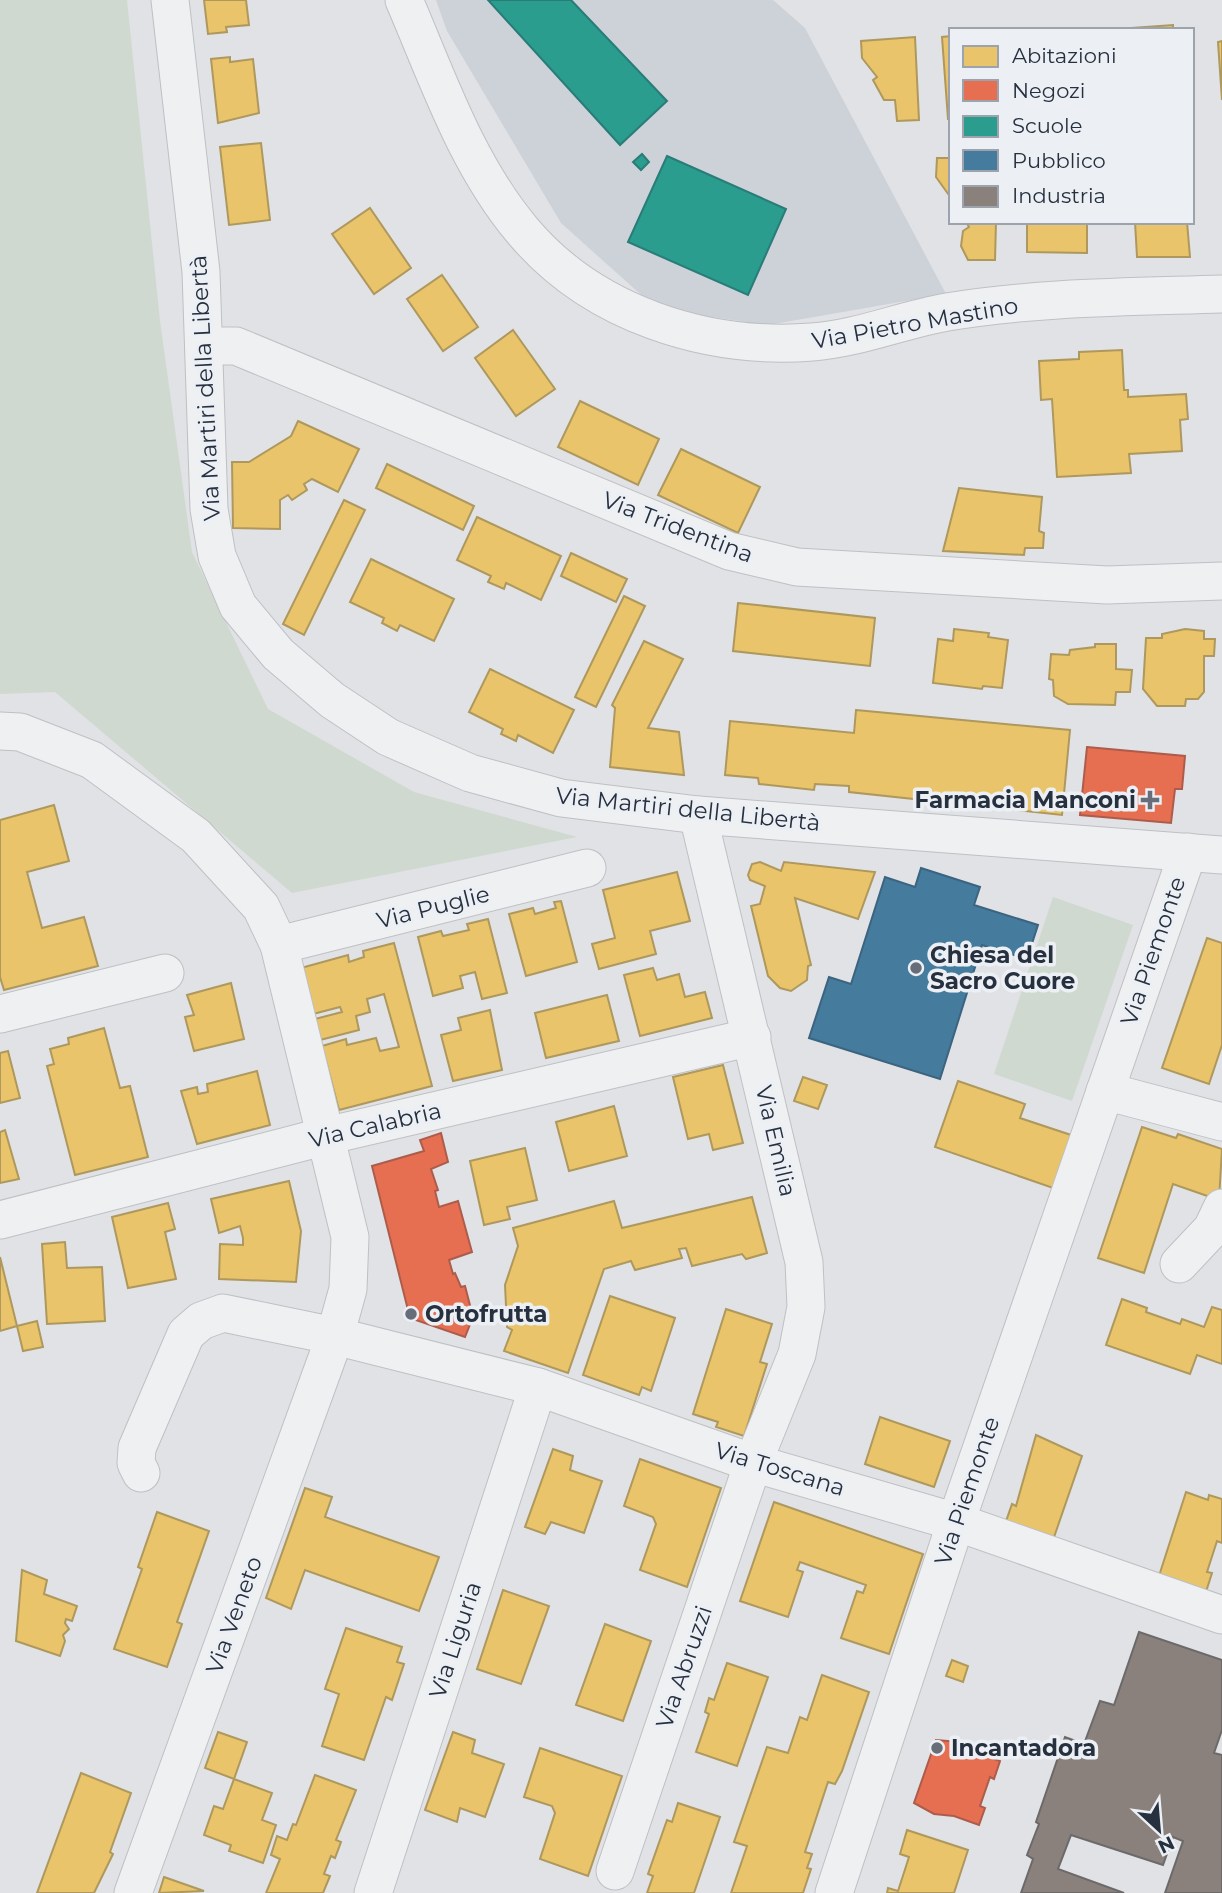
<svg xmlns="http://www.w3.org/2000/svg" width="1222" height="1893" viewBox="0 0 1222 1893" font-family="Montserrat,sans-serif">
  <rect width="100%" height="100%" fill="#e0e2e5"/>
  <path fill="#cdd2d9" d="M436,0H773L805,28L946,294L768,325L657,309L561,223L447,31Z"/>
  <g fill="#d0d9d0">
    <path d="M0,0H127L160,321L192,552L268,709L414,792L577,837L292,893L55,692L0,694Z"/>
    <path d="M1053,897L1133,925L1072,1101L994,1074Z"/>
  </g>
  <g fill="#e9c46a" stroke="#ae985d" stroke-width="2">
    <path d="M204,0H246L249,25L226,27L227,32L208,34Z"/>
    <path d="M1173,25V30H1118V29Z"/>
    <path d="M951,36V119H948L942,37Z"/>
    <path d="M915,37L919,120L897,121L895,100H884L873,80L877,77L862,58L861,41Z"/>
    <path d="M1222,41V100L1218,42Z"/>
    <path d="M230,57V62L253,59L259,113L218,123L211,59Z"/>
    <path d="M261,143L270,220L229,225L220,147Z"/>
    <path d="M937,158H951V198L936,177Z"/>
    <path d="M370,208L411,268L374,294L332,234Z"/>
    <path d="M966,222H996L995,260H968L961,246L963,231L969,227Z"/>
    <path d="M1027,222H1087V253L1027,252Z"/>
    <path d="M1135,222H1187L1190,257H1137Z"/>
    <path d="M442,275L478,327L443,351L407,299Z"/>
    <path d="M513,330L555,389L516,416L475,358Z"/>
    <path d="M1122,350L1124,390H1128V397L1186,394L1188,419L1180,420L1182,451L1129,454L1131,473L1057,477L1052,399L1041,400L1039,361L1079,359V352Z"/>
    <path d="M580,401L659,439L638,485L558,447Z"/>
    <path d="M298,421L359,449L338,492L312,479L304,484L307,490L292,500L288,495L280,500V529L233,528L232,462H249L291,436Z"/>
    <path d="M681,449L760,487L738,533L658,495Z"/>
    <path d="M387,464L474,506L463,530L376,488Z"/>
    <path d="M959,488L1042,497L1039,531L1044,533L1043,548H1025L1024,555L943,551Z"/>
    <path d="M344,500L365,510L304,635L283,624Z"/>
    <path d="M477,517L561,556L541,600L506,583L504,589L488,582L491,576L457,560Z"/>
    <path d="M571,553L627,579L616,602L561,576Z"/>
    <path d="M371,559L454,599L434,641L400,625L397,631L382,623L384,618L350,602Z"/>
    <path d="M624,596L645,606L596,707L575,697Z"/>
    <path d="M738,603L875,618L870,666L733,651Z"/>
    <path d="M954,629L989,633L988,637L1008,640L1002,688L983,686L982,689L933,683L938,639L953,641Z"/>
    <path d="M1185,629L1204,631V639H1215L1214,656H1204V692L1198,699H1186L1185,706H1157L1143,689L1146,638H1162V634Z"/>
    <path d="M644,641L683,659L648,728L679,732L684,775L610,767L615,708L612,705Z"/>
    <path d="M1095,644H1116V669L1132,670L1130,692H1116L1115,705L1068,704L1054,696L1053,680L1049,679L1051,654L1069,655L1070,650L1095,647Z"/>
    <path d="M490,669L574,710L553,753L518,735L516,741L501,734L503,729L469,712Z"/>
    <path d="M856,710L1070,730L1062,815L849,792V786L815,784L814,790L759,784L758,778L725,775L730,721L854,733Z"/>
    <path d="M54,805L69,861L27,872L42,928L84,917L98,966L4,990L0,977V820Z"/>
    <path d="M760,862L781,871L784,862L875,872L858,919L795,898L811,965L808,966L807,980L791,991L780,988L768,976L751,906L760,904L765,886L750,880L748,875L752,864Z"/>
    <path d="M677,872L690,921L650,931L656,954L599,969L592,944L615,938L603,890Z"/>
    <path d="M561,901L577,962L526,976L509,914L533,908L535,914L556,908L554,902Z"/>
    <path d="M488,919L507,993L482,999L475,972L460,976L463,988L433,996L418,937L441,931L443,936L469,930L467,924Z"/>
    <path d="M1207,938L1222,943V1045L1209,1084L1162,1068Z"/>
    <path d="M394,943L432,1086L339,1110L322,1046L346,1039L347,1045L376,1038L380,1051L399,1047L384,994L367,999L370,1012L356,1016L359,1030L320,1040L315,1019L342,1012L340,1007L313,1014L301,968L348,955L349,962L364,957L363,951Z"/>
    <path d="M653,968L657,980L679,974L685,997L705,992L712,1018L640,1036L624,975Z"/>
    <path d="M231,983L244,1039L194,1051L185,1017L194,1015L187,995Z"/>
    <path d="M607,995L619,1041L546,1058L535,1013Z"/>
    <path d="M490,1010L502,1070L453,1081L441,1035L461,1030L458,1018Z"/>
    <path d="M104,1028L120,1088L130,1086L148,1157L75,1175L47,1066L54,1064L50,1049L69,1044L68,1038Z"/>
    <path d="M8,1051L20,1098L0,1103V1053Z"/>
    <path d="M723,1065L743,1143L713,1150L709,1134L688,1139L673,1077Z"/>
    <path d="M257,1071L270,1125L197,1144L181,1091L197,1087L198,1094L208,1092L207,1084Z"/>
    <path d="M803,1077L827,1085L818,1109L794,1101Z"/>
    <path d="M958,1081L1025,1104L1020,1118L1074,1136L1056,1189L935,1147Z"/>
    <path d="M614,1106L627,1156L569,1171L556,1122Z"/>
    <path d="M1142,1127L1176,1138L1178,1134L1222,1149L1219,1200L1173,1184L1144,1273L1098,1258Z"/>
    <path d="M5,1130L19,1179L0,1183V1132Z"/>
    <path d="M525,1148L537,1200L507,1207L510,1219L484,1225L470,1161Z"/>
    <path d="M289,1181L301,1231L296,1282L219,1279L220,1244L243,1245V1238L240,1226L219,1233L211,1199Z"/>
    <path d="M752,1197L767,1253L746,1259L742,1254L692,1266L686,1248L679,1249L682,1258L635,1270L631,1261L604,1269L568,1373L504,1351L512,1330L507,1327L505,1285L518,1246L513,1228L614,1201L622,1228Z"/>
    <path d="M168,1203L175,1229L165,1232L176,1279L128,1288L112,1217Z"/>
    <path d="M65,1242L67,1268L102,1267L105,1321L47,1324L42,1244Z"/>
    <path d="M0,1257L17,1326L0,1331Z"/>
    <path d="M610,1296L675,1318L651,1391L642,1387L639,1395L583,1375Z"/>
    <path d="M1122,1299L1147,1308L1146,1312L1180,1324L1182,1319L1204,1327L1212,1307L1222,1310V1364L1197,1355L1190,1374L1106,1345Z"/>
    <path d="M726,1309L772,1324L760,1362L767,1364L744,1436L716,1427L718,1422L693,1414Z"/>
    <path d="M37,1321L43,1347L23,1351L17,1326Z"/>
    <path d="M880,1417L950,1441L934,1487L865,1464Z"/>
    <path d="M1036,1435L1082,1456L1052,1543L1004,1527L1012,1504L1016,1506Z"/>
    <path d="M553,1449L573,1456L570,1470L602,1481L584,1533L551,1522L545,1534L525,1527Z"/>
    <path d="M640,1459L721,1488L687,1587L640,1570L656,1524L653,1517L624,1506Z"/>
    <path d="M305,1488L332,1497L325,1517L439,1557L419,1611L305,1570L291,1609L266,1598Z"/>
    <path d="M1186,1492L1208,1500L1209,1495L1222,1499V1543L1217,1541L1207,1572L1212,1573L1205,1595L1158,1579Z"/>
    <path d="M774,1502L923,1554L889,1654L841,1638L857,1591L863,1593L866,1585L800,1562L797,1570L803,1572L788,1617L740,1601Z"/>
    <path d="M157,1512L209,1531L177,1622L182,1624L167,1667L114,1649L142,1569L138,1567Z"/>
    <path d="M22,1570L47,1580L44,1594L77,1606L72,1621L66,1619L65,1623L69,1629L63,1635L65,1641L60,1656L16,1641Z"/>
    <path d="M503,1590L549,1606L521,1684L477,1669Z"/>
    <path d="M605,1624L651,1641L623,1721L576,1705Z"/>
    <path d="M346,1628L402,1647L397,1662L404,1664L392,1700L386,1697L364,1760L322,1746L339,1694L325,1689Z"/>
    <path d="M952,1660L968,1666L963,1682L946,1676Z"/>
    <path d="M727,1663L768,1677L737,1766L696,1752L709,1714L705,1712L709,1698L714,1700Z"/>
    <path d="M822,1675L869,1692L842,1771L835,1784L828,1782L805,1852L812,1854L807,1868L811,1869L803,1893H731L747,1846L734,1842L767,1747L788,1753L800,1717L807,1720Z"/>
    <path d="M218,1732L247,1742L234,1779L205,1768Z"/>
    <path d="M453,1732L475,1740L472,1753L504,1764L485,1817L460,1808L457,1822L425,1810Z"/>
    <path d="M540,1748L622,1776L588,1876L540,1859L555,1813L552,1806L524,1797Z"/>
    <path d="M81,1773L131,1793L110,1852L113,1854L94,1893H37Z"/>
    <path d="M315,1775L356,1790L336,1840L341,1842L335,1858L331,1856L324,1874L330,1876L323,1893H266L280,1859L271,1855L277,1836L287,1840L293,1824L296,1825Z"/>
    <path d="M234,1779L272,1793L262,1820L276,1825L263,1863L229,1851L231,1845L204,1835L214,1806L223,1809Z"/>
    <path d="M678,1803L720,1817L694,1893H647L653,1876L648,1874L667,1820L672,1822Z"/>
    <path d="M907,1830L968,1850L954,1893H887L888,1888L898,1891L909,1857L900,1854Z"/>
    <path d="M164,1877L204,1891L159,1893Z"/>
  </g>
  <g fill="#e76f51" stroke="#ad5c4c" stroke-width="2">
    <path d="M1087,747L1185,756L1182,789H1175L1171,823L1080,815Z"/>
    <path d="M441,1133L448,1162L431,1169L438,1190L435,1191L439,1207L458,1201L472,1252L449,1260L453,1274L455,1273L461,1287L465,1286L473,1317L465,1337L410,1318L372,1166L424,1151L420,1140Z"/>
    <path d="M936,1740L959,1742L974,1752L1000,1761L994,1779L990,1777L980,1806L985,1808L979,1825L954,1816L934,1814L914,1803Z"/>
  </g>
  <g fill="#2a9d8f" stroke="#297c77" stroke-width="2">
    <path d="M488,0H571L667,101L620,145Z"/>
    <path d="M642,154L649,162L641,170L633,162Z"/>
    <path d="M667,156L786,209L748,295L628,242Z"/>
  </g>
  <path fill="#457b9d" stroke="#3c6481" stroke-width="2" d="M921,868L980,887L974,905L1038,925L1027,959L982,945L940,1079L809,1038L829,977L851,984L885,877L915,887Z"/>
  <path fill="#8a817c" stroke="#6c696a" stroke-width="2" d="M1139,1632L1222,1660V1730L1214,1753L1222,1755V1893H1165L1183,1841L1173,1837L1163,1865L1071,1835L1058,1869L1124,1893H1021L1033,1859L1027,1855L1039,1824L1036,1822L1065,1737L1084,1744L1100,1701L1114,1705Z"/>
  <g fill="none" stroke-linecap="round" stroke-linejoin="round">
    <defs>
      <g id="minor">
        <path d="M170,0L201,272L209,509L217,556L238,606L278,654L332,700L388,737L470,773L561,798L698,815L1222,855"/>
        <path d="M404,0C438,79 466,163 522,230C592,314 706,350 812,342C857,339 902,320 947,312C1038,297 1130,297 1222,294"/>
        <path d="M204,346H236L729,551L797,567L1107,585L1222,581"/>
        <path d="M0,731L20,732L92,760L196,836L261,907L279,945L350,1237L348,1289L335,1336L133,1893"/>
        <path d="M279,945L587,868"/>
        <path d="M0,1014L165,973"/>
        <path d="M1105,1091L1222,1122"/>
        <path d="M0,1220L326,1136L752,1037"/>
        <path d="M1179,1264L1212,1229L1222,1208"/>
        <path d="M141,1473L136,1463L137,1448L186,1334L201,1321L223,1313L335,1336L538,1387L753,1463L956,1522L1222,1615"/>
        <path d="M615,1871L753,1463L797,1354L806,1307L804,1262L698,815"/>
        <path d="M373,1893L538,1387"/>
        <path d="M834,1893L956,1522L1188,852"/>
      </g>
    </defs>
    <use href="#minor" stroke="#bec0c3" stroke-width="39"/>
    <use href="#minor" stroke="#eff0f2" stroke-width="37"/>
  </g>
  <g fill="#676e79" stroke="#ecf0f5" stroke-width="2.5">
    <path d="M1146.5 789.5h7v7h7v7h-7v7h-7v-7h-7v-7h7z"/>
    <circle cx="916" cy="968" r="7"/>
    <circle cx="411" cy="1314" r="7"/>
    <circle cx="937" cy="1748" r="7"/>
  </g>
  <g text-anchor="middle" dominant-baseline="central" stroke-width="7" stroke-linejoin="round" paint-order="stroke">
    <g font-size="23" fill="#26303f" stroke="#ecf0f5">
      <text transform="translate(915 323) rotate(-10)">Via Pietro Mastino</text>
      <text transform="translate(205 388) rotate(-93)">Via Martiri della Libertà</text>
      <text transform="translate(678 527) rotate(21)">Via Tridentina</text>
      <text transform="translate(688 809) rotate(6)">Via Martiri della Libertà</text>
      <text transform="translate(433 907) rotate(-14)">Via Puglie</text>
      <text transform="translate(1153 951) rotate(-71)">Via Piemonte</text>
      <text transform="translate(375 1125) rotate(-13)">Via Calabria</text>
      <text transform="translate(776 1141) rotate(77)">Via Emilia</text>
      <text transform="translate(780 1469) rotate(17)">Via Toscana</text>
      <text transform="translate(967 1491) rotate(-71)">Via Piemonte</text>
      <text transform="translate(234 1615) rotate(-70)">Via Veneto</text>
      <text transform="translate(455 1640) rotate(-72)">Via Liguria</text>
      <text transform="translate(684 1667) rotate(-71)">Via Abruzzi</text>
    </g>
    <g font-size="23" font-weight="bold" fill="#26303f" stroke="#ecf0f5" text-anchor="start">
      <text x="1136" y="800" text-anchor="end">Farmacia Manconi</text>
      <text x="930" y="955">Chiesa del<tspan x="930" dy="26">Sacro Cuore</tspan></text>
      <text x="425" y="1314">Ortofrutta</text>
      <text x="951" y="1748">Incantadora</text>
    </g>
  </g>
  <rect x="949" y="28" width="245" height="196" fill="#ecf0f5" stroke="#9da3ac" stroke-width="2"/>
  <rect x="963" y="46" width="35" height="21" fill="#e9c46a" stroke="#9da3ac" stroke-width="2"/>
  <text x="1012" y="63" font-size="21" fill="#26303f">Abitazioni</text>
  <rect x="963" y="80" width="35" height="21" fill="#e76f51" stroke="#9da3ac" stroke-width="2"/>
  <text x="1012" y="98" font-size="21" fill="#26303f">Negozi</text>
  <rect x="963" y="116" width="35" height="21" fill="#2a9d8f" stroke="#9da3ac" stroke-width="2"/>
  <text x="1012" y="133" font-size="21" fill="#26303f">Scuole</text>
  <rect x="963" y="150" width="35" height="21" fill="#457b9d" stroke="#9da3ac" stroke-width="2"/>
  <text x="1012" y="168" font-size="21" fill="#26303f">Pubblico</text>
  <rect x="963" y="186" width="35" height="21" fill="#8a817c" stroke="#9da3ac" stroke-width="2"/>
  <text x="1012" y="203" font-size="21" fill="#26303f">Industria</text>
  <g transform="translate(1159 1830) rotate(154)" stroke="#ecf0f5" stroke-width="5" paint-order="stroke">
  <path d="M0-5L12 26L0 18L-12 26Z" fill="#26303f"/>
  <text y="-10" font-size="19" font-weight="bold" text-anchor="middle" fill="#26303f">N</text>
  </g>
</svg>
